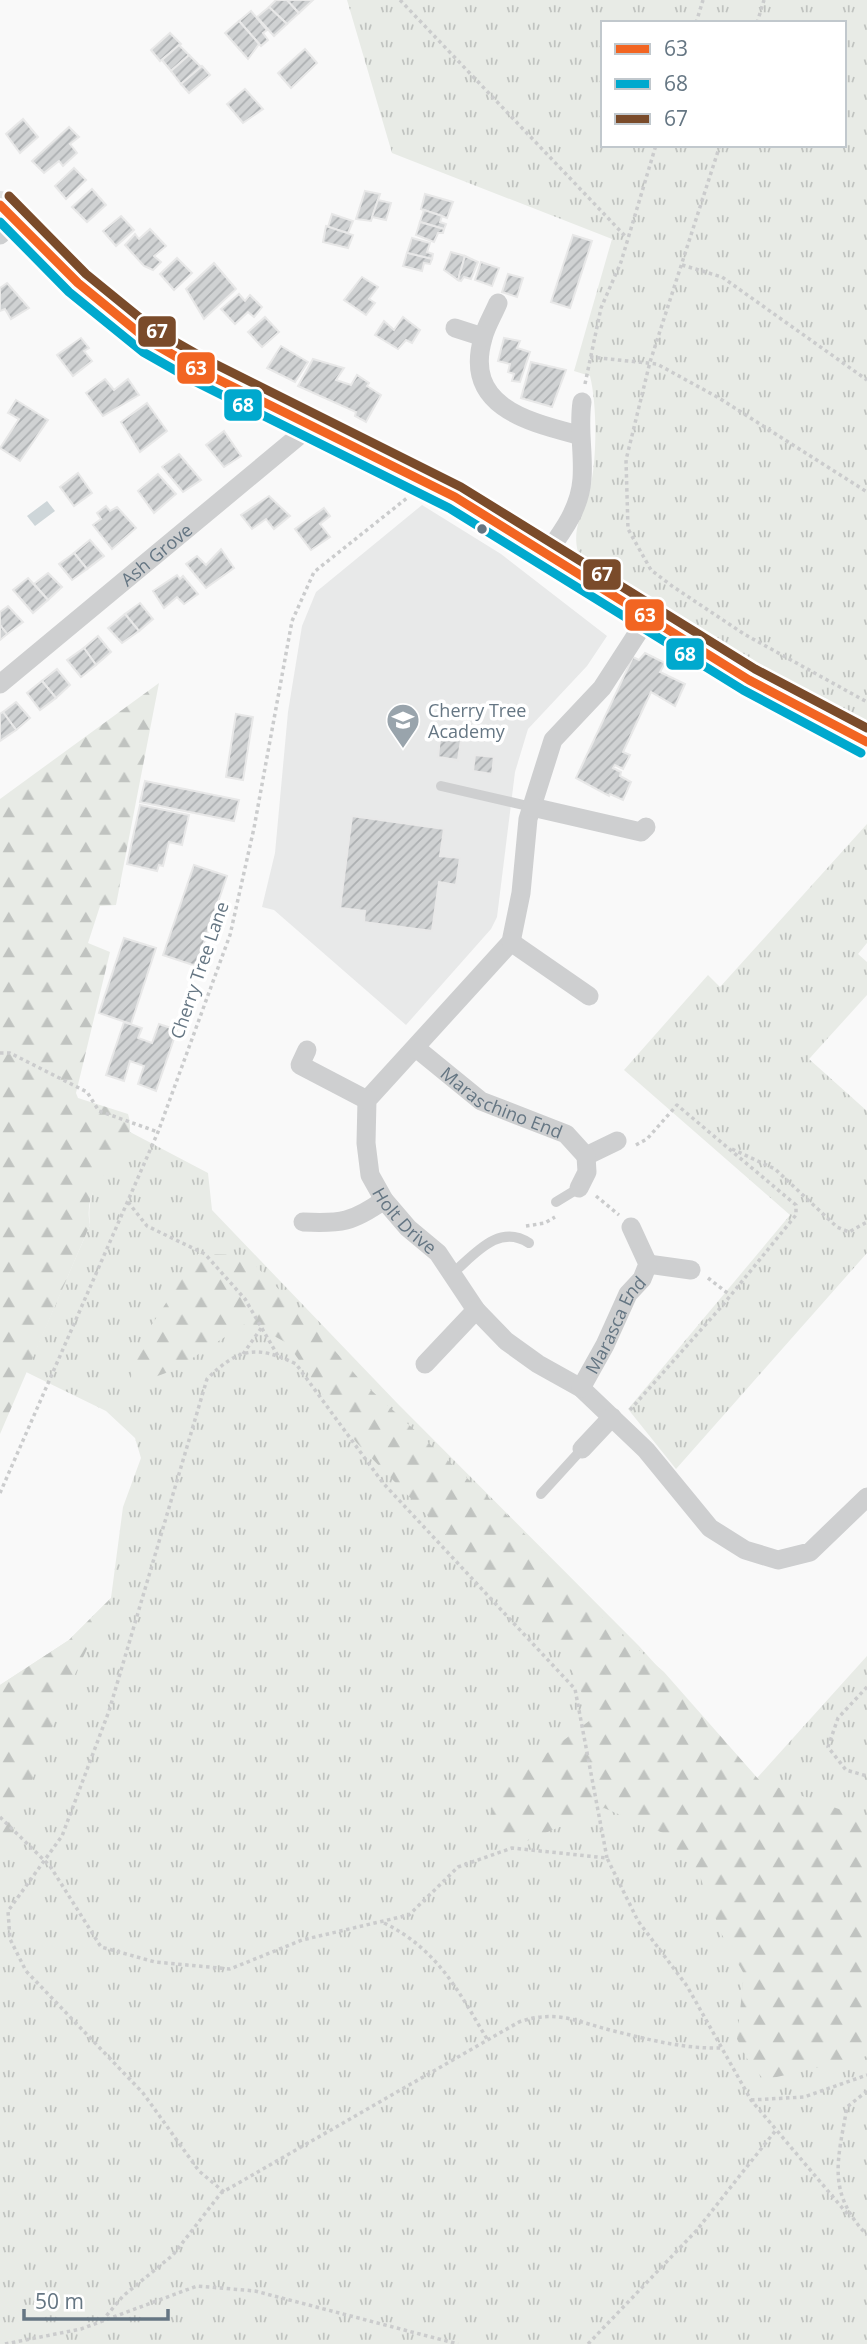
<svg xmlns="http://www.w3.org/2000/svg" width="867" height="2344" viewBox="0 0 867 2344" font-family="'Open Sans',sans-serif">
  <defs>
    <pattern id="grass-tufts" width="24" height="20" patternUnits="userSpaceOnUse" patternTransform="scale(1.75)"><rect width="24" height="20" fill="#e8ebe6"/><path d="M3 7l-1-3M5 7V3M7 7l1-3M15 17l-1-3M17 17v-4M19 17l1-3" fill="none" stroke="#c0c3c0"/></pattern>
    <pattern id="forest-firs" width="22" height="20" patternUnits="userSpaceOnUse" patternTransform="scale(1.75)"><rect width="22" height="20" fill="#e8ebe6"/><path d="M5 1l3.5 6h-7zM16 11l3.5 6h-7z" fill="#c0c3c0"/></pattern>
    <pattern id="building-hatch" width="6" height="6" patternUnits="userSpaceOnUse" patternTransform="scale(1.75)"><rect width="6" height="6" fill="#d0d2d3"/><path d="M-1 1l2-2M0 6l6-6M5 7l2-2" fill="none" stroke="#acafb1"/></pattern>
  </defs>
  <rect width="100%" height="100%" fill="#f9f9f9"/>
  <path fill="#e8e9e9" d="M422,505L501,554L607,636L587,666L528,729L515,772L497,917L491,929L406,1025L274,910L262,907L275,853L288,712L302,626L316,592Z"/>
  <g fill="url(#grass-tufts)" fill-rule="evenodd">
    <path d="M347,0H867V725L758,671L675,615L600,571L578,552C571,526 586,508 591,484C597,455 597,404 590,376L574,371L612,239L392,153ZM603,23H844V145H603Z"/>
    <path d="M867,824V943L858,954L867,962V995L809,1059L867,1111V1253L676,1469L628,1409L790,1215L624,1070L708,975L720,987Z"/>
    <path d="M130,1132L208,1173L212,1210L398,1404L639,1646L757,1778L867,1656V2344H0V1685L69,1640L111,1598L123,1507L141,1458L135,1438L106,1411L26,1372L90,1225C85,1190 107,1158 130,1132Z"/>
  </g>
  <g fill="url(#forest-firs)">
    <path d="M159,683L116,905L100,906L88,943L110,952L76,1093L78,1098L128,1114C142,1159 79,1172 90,1225L0,1434V799Z"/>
    <path d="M198,1254L245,1255L305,1316L360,1380L504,1512L609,1624L664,1672L760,1781L867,1819V2056L764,2080L749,2062L737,2039L744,1974L721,1933L701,1879L663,1833L604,1808L522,1843L489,1825L494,1793L593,1718L562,1649L492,1582L356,1442L287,1343L248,1322L174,1370L130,1386L134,1352Z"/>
    <path d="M111,1598L61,1704L0,1865V1685L69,1640Z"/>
  </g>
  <path fill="#ced6d9" d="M47,501L55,511L35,526L27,516Z"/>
  <g fill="url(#building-hatch)" stroke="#e8e8e8" stroke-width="2">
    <path d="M276,0H287L299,13L287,24L269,7Z"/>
    <path d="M287,0H313L299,13Z"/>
    <path d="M269,7L287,24L274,36L257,17Z"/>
    <path d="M251,11L267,30L263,33L268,40L261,46L239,21Z"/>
    <path d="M239,21L259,44L248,59L225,33Z"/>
    <path d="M170,33L181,44L160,61L151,50Z"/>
    <path d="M179,45L189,55L171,71L162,60Z"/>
    <path d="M305,49L317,63L291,88L278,73Z"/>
    <path d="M189,55L201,67L181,84L171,71Z"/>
    <path d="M202,66L210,75L189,93L181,84Z"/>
    <path d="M245,89L263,109L243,123L227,104Z"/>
    <path d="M23,119L38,137L20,153L6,134Z"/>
    <path d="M69,127L79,137L70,144L77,153L63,166L59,161L44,173L32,161Z"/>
    <path d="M74,168L86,180L66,199L55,186Z"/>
    <path d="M92,189L106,205L87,222L72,207Z"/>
    <path d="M365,191L380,194L371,221L356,219Z"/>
    <path d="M425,194L453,202L447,218L421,209Z"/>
    <path d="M378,200L391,203L386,220L372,217Z"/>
    <path d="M424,210L442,216L440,222L446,224L444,229L420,222Z"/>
    <path d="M332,214L353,221L348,233L328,227Z"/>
    <path d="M121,216L134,230L116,246L103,231Z"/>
    <path d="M420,222L444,229L443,233H438L434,242L416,235Z"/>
    <path d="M326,226L353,235L348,248L323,242Z"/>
    <path d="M150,229L166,246L154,256L161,262L153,270L144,266L125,245L135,234L139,239Z"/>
    <path d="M573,235L592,241L570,308L551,302Z"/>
    <path d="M412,238L430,243L427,252L433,254L432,259L407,253Z"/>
    <path d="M451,252L465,256L458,280L444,270Z"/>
    <path d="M407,253L432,259L430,264L424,263L422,271L403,266Z"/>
    <path d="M465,256L478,262L471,279L464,277L461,281L458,280Z"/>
    <path d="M177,258L192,273L174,290L160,274Z"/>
    <path d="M481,262L499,268L492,286L475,280Z"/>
    <path d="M214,263L236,289L204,319L186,289Z"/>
    <path d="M508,274L523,278L517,297L502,292Z"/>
    <path d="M362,277L378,287L369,299L375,303L366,315L344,300Z"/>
    <path d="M7,283L29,308L11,319L5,309L0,311V288Z"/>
    <path d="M239,294L245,301L250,295L262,307L254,317L248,312L235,324L221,309Z"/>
    <path d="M265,317L279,332L262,347L248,332Z"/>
    <path d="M403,317L420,330L412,343L406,340L398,349L375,335L384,321L394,330Z"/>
    <path d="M81,338L89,348L84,351L92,361L73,376L57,355Z"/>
    <path d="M504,338L520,341L517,348L530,352L520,382L512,381L514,374L508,372L510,364L498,361Z"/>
    <path d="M281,346L308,362L295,382L267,368Z"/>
    <path d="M313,359L344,368L336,380L351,385L357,375L369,383L367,386L381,395L366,422L355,416L356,412L298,386Z"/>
    <path d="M531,362L566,370L552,407L521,398Z"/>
    <path d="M105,379L114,390L128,379L139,395L103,416L86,393Z"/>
    <path d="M16,400L48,420L20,461L0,448L19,419L8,413Z"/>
    <path d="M147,403L167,431L140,452L121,422Z"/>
    <path d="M224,431L241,456L224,467L206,445Z"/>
    <path d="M179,454L201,480L183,492L162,467Z"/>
    <path d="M78,473L92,493L74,506L60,487Z"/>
    <path d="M158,474L176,494L154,513L138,491Z"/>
    <path d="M269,496L290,516L274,529L266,519L252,529L241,515Z"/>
    <path d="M106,506L110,511L117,507L136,528L112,549L93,525L101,519L97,513Z"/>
    <path d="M324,508L330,516L320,524L330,537L311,550L295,529Z"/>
    <path d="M90,540L104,556L87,569L74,553Z"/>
    <path d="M221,549L234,568L206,588L186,564L197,556L206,565Z"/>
    <path d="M74,553L87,569L72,580L59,564Z"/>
    <path d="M48,573L62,587L48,600L34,584Z"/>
    <path d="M177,575L180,579L183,576L198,594L184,604L177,597L164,608L153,591Z"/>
    <path d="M28,578L48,600L33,613L13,590Z"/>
    <path d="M140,603L153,619L139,631L125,614Z"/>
    <path d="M8,606L23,622L7,634L0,625V612Z"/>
    <path d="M125,614L139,631L122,643L108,628Z"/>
    <path d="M0,625L7,634L0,640Z"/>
    <path d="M98,636L111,652L96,665L84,648Z"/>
    <path d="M84,648L96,665L81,677L67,660Z"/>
    <path d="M645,653L665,663L660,672L685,684L675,706L651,692L623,752L630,755L623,769L615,765L613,768L621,772L620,776L631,782L623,800L610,794L609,796L576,778L633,657L639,660Z"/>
    <path d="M57,669L70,685L56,698L42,681Z"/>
    <path d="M42,681L56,698L40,710L27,693Z"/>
    <path d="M16,702L30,718L16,730L3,712Z"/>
    <path d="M3,712L16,730L0,741V714Z"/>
    <path d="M236,714L253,717L243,780L226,777Z"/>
    <path d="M441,730L462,733L458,760L438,757Z"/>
    <path d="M475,755L494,757L492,774L473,771Z"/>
    <path d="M145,781L239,800L234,821L140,802Z"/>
    <path d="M140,805L189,815L182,845L169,842L163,866L159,865L157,871L127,864Z"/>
    <path d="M352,816L444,829L440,856L460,858L456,885L439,882L432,931L364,922L365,911L340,908Z"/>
    <path d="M194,865L227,876L196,966L163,955Z"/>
    <path d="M124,938L156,948L131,1024L99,1013Z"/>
    <path d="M124,1022L142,1028L138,1038L152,1043L159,1024L177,1030L156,1091L138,1084L144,1066L130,1061L124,1081L106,1075Z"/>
  </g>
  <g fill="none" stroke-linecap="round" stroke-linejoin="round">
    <g stroke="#cbcccd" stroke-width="3.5" stroke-dasharray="3.5 3.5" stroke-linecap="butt">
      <path d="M400,0L627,238"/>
      <path d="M696,23L703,0"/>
      <path d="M757,23L764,0"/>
      <path d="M720,145L650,362L626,460L628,529L651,570L672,586L744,634L867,702"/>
      <path d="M682,265L722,277L867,380"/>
      <path d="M590,357L657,364L719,398L867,492"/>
      <path d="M585,384L601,308L621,262L656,145"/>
      <path d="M0,1053H10L87,1092L99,1111L158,1132"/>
      <path d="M732,1149L775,1169L837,1227L849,1232L867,1222"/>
      <path d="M596,1196L619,1215"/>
      <path d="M128,1202L147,1226L205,1254L245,1299L278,1356"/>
      <path d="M526,1226L545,1223L555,1217"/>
      <path d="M708,1278L730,1295"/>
      <path d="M243,1354L262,1327"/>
      <path d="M630,1410L722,1306L796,1215V1205L677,1105L647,1139L634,1146"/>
      <path d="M0,1493L158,1132L230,935L254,828L292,621L314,572L407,498"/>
      <path d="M867,1687L838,1718L828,1747L846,1770L867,1776"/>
      <path d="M0,1817L50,1866L101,1947L155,1962L230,1969L302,1940L409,1915L458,1867L512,1848L607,1858L638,1921L687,1986L751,2100L850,2217"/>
      <path d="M384,1923C437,1949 458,1990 487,2039"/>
      <path d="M867,2091L847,2107C838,2160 826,2192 867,2235"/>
      <path d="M751,2100L804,2097L867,2075"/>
      <path d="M224,2192L199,2171L143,2093L26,1971L10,1939L8,1911L62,1836L109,1711L207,1379C237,1349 256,1344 296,1364L383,1483L575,1689L607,1858"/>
      <path d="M102,2321L123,2296L173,2255L221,2193L519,2022C557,2009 577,2022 614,2031C650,2040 685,2049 722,2048"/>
      <path d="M5,2344L81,2329L197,2286L255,2291L458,2344"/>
      <path d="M588,2344L696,2231L776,2130"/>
    </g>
    <g stroke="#cecfd0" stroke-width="10">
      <path d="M441,786L532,807"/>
      <path d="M556,1202L579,1188"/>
      <path d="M453,1273C475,1254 499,1223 529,1243"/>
      <path d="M541,1494L582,1449"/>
    </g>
    <g stroke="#cecfd0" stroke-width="19">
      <path d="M0,235L15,220"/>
      <path d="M498,303C493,315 486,326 483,338C463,407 529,422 578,435"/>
      <path d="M455,328L483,337"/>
      <path d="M547,553C563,531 580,508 582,479C584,452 578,430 582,402"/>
      <path id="s1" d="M648,617L602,688L553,740L528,819L521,893L511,942L367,1100L366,1143L370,1175L384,1200L408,1228L438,1253L476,1310L506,1341L538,1364L581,1388L646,1450L710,1528L745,1550L778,1560L810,1552L867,1497"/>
      <path id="s2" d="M0,684L312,425"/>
      <path d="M532,807L641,832L646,827"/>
      <path d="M511,942L589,996"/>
      <path id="s3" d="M416,1048L481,1101L566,1134L586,1156L617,1141"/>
      <path d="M307,1050L300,1065L367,1100"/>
      <path d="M579,1188L587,1172L586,1156"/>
      <path d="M303,1222C341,1224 353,1222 384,1200"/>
      <path d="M648,1264L691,1270"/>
      <path d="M425,1364L476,1310"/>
      <path id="s4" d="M581,1388L605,1345L628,1294L642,1279L648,1264L631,1227"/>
      <path d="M582,1449L612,1417"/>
    </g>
    <path stroke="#e1e2e2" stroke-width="28" d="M0,205L78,283L149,341L201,371L455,497L749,680L867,742"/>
    <defs>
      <path id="bus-1" d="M0,205L78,283L149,341L201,371L455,497L749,680L867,742"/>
      <path id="bus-2" d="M0,222L69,292L143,352L196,382L449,508L743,690L861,753"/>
      <path id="bus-3" d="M9,196L86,274L156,331L207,360L461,487L755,669L867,728"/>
    </defs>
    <use href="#bus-1" stroke="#fff" stroke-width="14"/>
    <use href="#bus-2" stroke="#fff" stroke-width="14"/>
    <use href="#bus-3" stroke="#fff" stroke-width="14"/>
    <use href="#bus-1" stroke="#f26522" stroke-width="9"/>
    <use href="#bus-2" stroke="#00a9ce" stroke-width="9"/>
    <use href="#bus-3" stroke="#7a4b2a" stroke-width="9"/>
  </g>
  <defs>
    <symbol id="school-pin" viewBox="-11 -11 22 30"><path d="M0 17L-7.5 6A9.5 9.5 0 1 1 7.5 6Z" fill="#99a4ac" stroke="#fff"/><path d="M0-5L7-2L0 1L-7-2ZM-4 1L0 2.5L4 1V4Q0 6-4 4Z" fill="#fff"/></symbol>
  </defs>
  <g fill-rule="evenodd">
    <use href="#school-pin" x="384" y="701" width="38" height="52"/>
  </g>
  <circle fill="#657683" stroke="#fff" stroke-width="2.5" cx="482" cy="529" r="6"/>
  <g text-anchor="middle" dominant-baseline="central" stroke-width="7" stroke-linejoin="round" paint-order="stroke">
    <g font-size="18" fill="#657683" stroke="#fff">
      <text stroke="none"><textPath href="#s2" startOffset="203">Ash Grove</textPath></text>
      <text transform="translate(199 970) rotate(-71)">Cherry Tree Lane</text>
      <text stroke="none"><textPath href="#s3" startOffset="103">Maraschino End</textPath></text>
      <text stroke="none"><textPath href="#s1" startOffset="710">Holt Drive</textPath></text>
      <text stroke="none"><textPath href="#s4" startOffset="72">Marasca End</textPath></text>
    </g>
    <g font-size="18" fill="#657683" stroke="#fff" text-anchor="start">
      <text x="428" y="710">Cherry Tree<tspan x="428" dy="21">Academy</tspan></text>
    </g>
  </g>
  <g stroke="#fff" stroke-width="2.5">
    <rect x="137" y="315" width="40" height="33" rx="7" fill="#7a4b2a"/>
    <rect x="176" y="351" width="40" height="34" rx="7" fill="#f26522"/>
    <rect x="223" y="388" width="40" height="34" rx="7" fill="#00a9ce"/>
    <rect x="582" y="558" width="40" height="33" rx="7" fill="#7a4b2a"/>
    <rect x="624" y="598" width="41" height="34" rx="7" fill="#f26522"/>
    <rect x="665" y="637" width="40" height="34" rx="7" fill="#00a9ce"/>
  </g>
  <g font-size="19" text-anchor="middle" font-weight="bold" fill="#fff">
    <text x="157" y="338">67</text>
    <text x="196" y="375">63</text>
    <text x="243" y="412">68</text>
    <text x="602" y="581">67</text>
    <text x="645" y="622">63</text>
    <text x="685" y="661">68</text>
  </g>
  <rect x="601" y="21" width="245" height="126" fill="#ffffff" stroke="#c1c8cd" stroke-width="2"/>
  <rect x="615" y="44" width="35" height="10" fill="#f26522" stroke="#c1c8cd" stroke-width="2"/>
  <text x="664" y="56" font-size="21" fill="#657683">63</text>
  <rect x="615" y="79" width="35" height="10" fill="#00a9ce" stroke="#c1c8cd" stroke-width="2"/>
  <text x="664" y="91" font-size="21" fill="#657683">68</text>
  <rect x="615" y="114" width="35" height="10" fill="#7a4b2a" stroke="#c1c8cd" stroke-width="2"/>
  <text x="664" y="126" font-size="21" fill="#657683">67</text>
  <path d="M24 2309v10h144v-10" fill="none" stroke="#657683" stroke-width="3.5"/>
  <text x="35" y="2309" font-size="21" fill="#657683" stroke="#ffffff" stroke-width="5" paint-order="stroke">50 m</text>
</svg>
